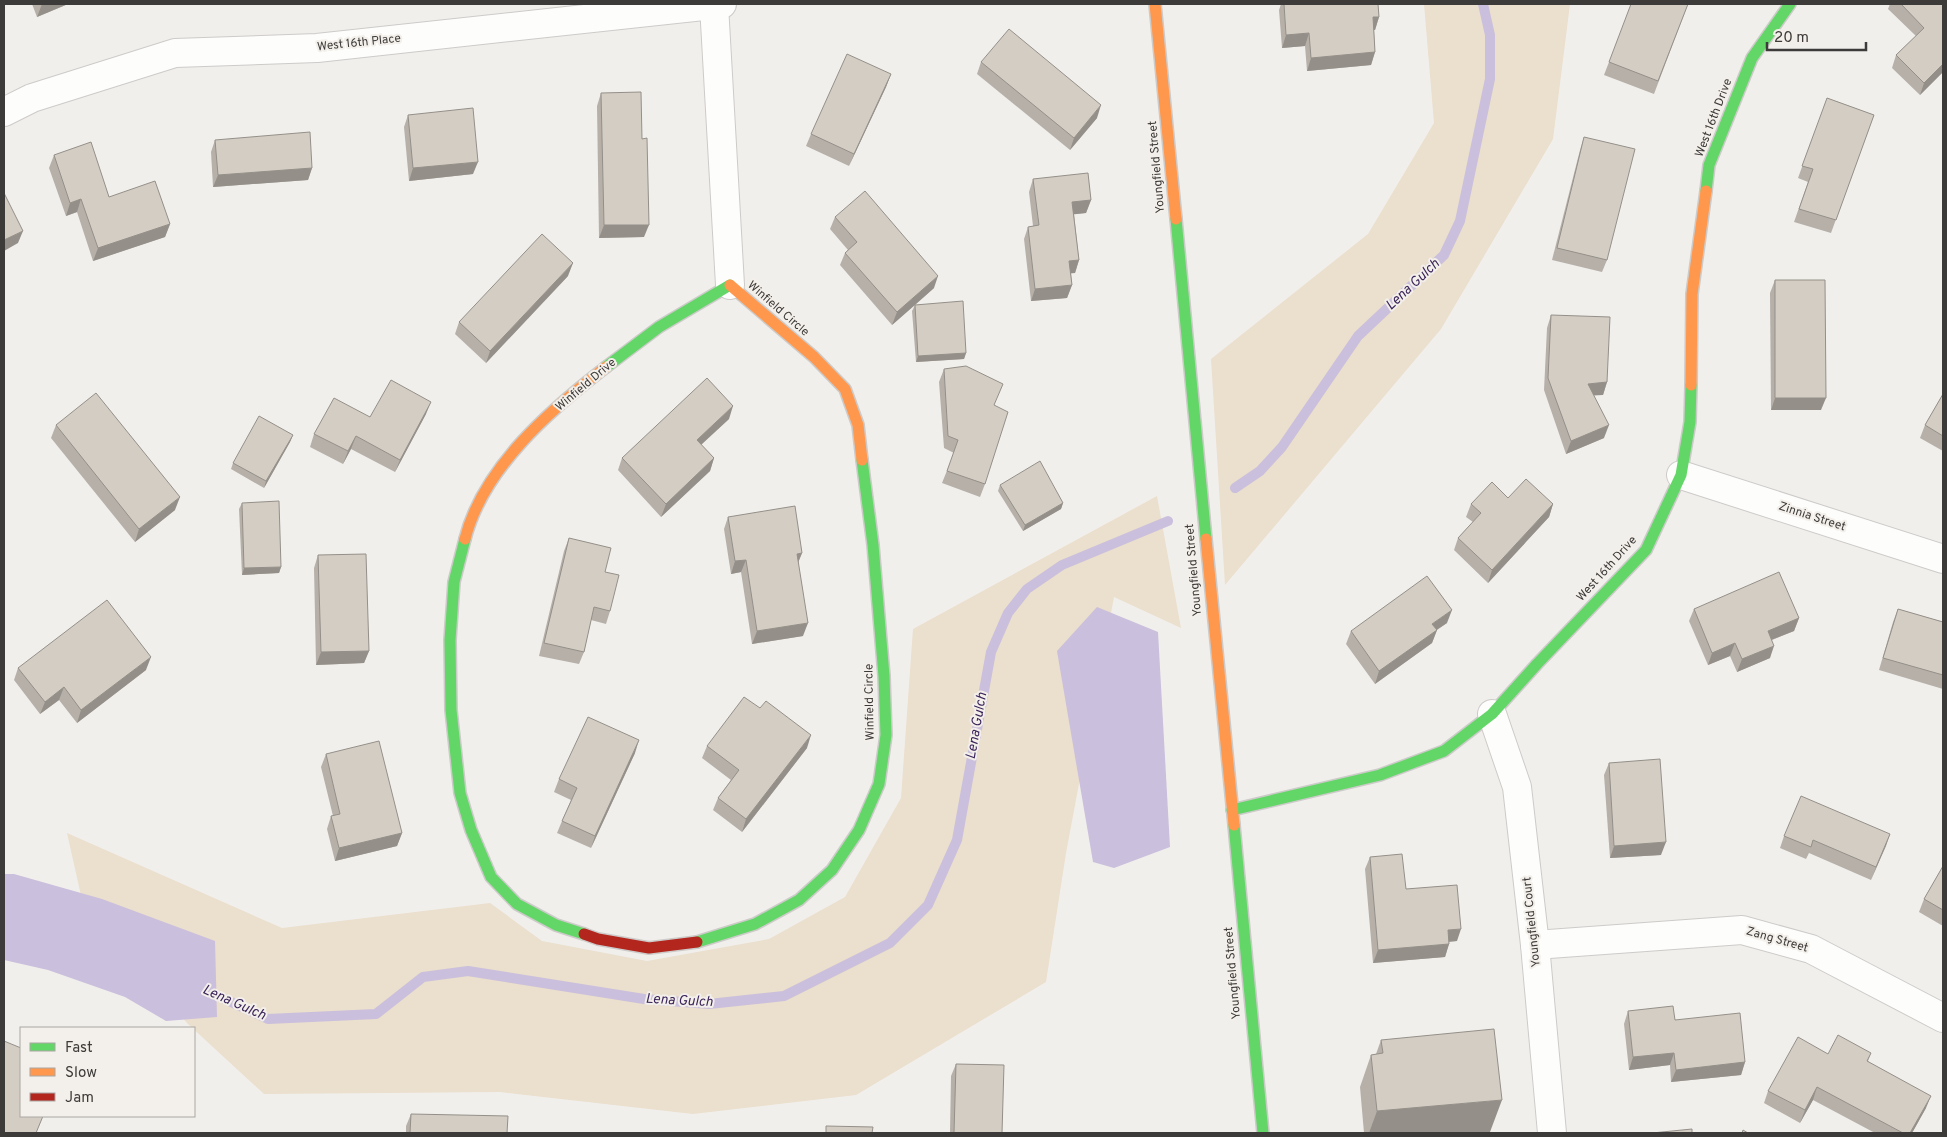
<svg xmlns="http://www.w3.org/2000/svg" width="1947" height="1137" viewBox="0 0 1947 1137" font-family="Overpass,sans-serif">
  <rect width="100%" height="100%" fill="#f1efec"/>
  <g fill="#ebdfcd">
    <path d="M1424,4H1570L1553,139L1441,329L1225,585L1211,359L1368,234L1434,123Z"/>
    <path d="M1157,496L1181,628L1114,597L1066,853L1046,982L856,1095L693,1114L500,1092L264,1094L188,1024L84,909L67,833L282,928L490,903L542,941L647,961L769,939L845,897L901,798L913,629Z"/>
  </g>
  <g fill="#cabfdc">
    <path d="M1097,607L1158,632L1170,847L1114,868L1093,862L1057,651Z"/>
    <path d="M4,874H14L102,899L215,941L217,1017L166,1021L125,997L48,970L4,960Z"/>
  </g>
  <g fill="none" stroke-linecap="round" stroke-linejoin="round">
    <g stroke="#cabfdc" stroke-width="10">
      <path d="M1235,488L1260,471L1282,447L1358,336L1444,255L1460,221L1490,79V35L1483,4"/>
      <path d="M205,990L268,1019L376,1014L423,977L468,971L644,999L709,1004L784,996L890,943L928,905L957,840L991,652L1008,613L1027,589L1062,565L1168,521"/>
    </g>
    <defs>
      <g id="street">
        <path d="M714,5L730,285"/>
        <path d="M4,112L32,98L175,53L317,48L722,4"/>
        <path d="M1681,475L1943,559"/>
        <path d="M1492,714L1517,787L1535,945L1552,1133"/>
        <path d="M1535,945L1742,930L1811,949L1943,1018"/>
      </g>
      <g id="fast">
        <path d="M1706,191L1709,165L1752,58L1790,4"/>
        <path d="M1176,219L1206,539"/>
        <path d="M606,367L659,327L730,285"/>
        <path d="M465,539L454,582L450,640L451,710L460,793L471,830L491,877L517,904L556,925L584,934"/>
        <path d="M1232,810L1380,775L1444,751L1492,714L1537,664L1646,550L1681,475L1690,422L1691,385"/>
        <path d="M1234,825L1263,1133"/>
        <path d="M697,942L755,924L799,900L832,870L859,830L879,784L886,735L884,676L873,545L862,460"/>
      </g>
      <g id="slow">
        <path d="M1155,4L1176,219"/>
        <path d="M730,285L814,357L845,389L858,425L862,460"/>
        <path d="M1691,385L1692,294L1706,191"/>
        <path d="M465,539C483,468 550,410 606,367"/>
        <path d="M1206,539L1234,825"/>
      </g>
      <path id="jam" d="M584,934L598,939L649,948L697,942"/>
    </defs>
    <use href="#street" stroke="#cdcbc9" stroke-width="30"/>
    <use href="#fast" stroke="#cdcbc9" stroke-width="14"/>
    <use href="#slow" stroke="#cdcbc9" stroke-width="14"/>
    <use href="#jam" stroke="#cdcbc9" stroke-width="14"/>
    <use href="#street" stroke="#fdfdfc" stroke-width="28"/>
    <use href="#fast" stroke="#63d668" stroke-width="11"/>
    <use href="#slow" stroke="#ff974d" stroke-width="11"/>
    <use href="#jam" stroke="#b3261e" stroke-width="11"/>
  </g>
  <g fill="#b6b0a9">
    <path d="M32,4H68L37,17Z"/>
    <path d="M1281,4H1378L1379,17L1375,30H1374L1375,52L1371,65L1307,71L1305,46L1282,48L1279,10Z"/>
    <path d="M1688,4L1654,94L1604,75L1609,62Z"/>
    <path d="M1890,4H1943V72L1920,95L1892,68L1896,55L1916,36L1888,9Z"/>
    <path d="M981,62L1097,118L1070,150L977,74Z"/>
    <path d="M891,74L886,87L849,166L806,146L811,134Z"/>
    <path d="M601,93L644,237L599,238L597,106Z"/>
    <path d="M1827,98L1874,115L1831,233L1794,222L1808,182L1798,178Z"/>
    <path d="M408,115L473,174L409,181L404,127Z"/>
    <path d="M1584,137L1607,260L1602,272L1552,260L1580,150Z"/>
    <path d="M215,140L312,168L308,180L213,187L211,152Z"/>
    <path d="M54,155L109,197L170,224L165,237L93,261L77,212L66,216L49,168Z"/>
    <path d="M1033,179L1091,200L1086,213L1074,214L1079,260L1075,273H1071L1072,285L1067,298L1031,301L1024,239L1028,227L1033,226L1029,192Z"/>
    <path d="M835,217L934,288L915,305L966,353L964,359L916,362L912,311L915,305L892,325L840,265L845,253L848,250L830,229Z"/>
    <path d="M568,276L486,363L455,334L459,322Z"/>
    <path d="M1775,280L1821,410H1771L1770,293Z"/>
    <path d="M1551,315L1607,382L1603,395H1594L1604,438L1566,454L1544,390L1547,328Z"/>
    <path d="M944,369L994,406L985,484L980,497L942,483L954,453L944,448L939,382Z"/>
    <path d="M1943,394V451L1920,438L1925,425Z"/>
    <path d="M426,414L395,472L351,449L343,464L310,447L314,434L370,417Z"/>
    <path d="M729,419L701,445L714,458L710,471L661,517L618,470L622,458Z"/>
    <path d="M56,425L175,510L135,542L51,438Z"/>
    <path d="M293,435L290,442L264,488L231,469L233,463Z"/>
    <path d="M1000,485L1063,503L1061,509L1023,531L998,491Z"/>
    <path d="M1508,498L1553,504L1549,517L1488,583L1454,550L1458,538L1473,522L1466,517L1471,504Z"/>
    <path d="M242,503L281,567L279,573L242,575L239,509Z"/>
    <path d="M728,517L802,553L798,563L803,636L752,644L741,572L731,574L724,529Z"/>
    <path d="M569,538L605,572L610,611L606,624L591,620L584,652L579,664L539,656L564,551Z"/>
    <path d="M318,555L369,651L364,663L316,665L314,568Z"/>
    <path d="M1694,609L1799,618L1794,631L1772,640L1770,658L1737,672L1730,656L1708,665L1689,621Z"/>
    <path d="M1898,609L1943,622V689L1879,670L1893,622Z"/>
    <path d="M1447,623L1437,630L1432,643L1375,684L1346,644L1351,631Z"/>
    <path d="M18,668L146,670L77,723L59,700L40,714L14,680Z"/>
    <path d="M707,746L807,748L742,832L713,810L718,798L731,780L702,758Z"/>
    <path d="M635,753L591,848L557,833L562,821L571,800L554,792L559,779Z"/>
    <path d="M326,754L402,833L397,846L335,861L327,829L331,816H333L321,767Z"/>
    <path d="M1609,763L1661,855L1610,858L1604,775Z"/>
    <path d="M1890,834L1871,880L1809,853L1806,859L1780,848L1784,836Z"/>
    <path d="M1370,857L1406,889L1457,941L1449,942V944L1445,957L1373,963L1365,869Z"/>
    <path d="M1943,866V926L1919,912L1924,899Z"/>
    <path d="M1628,1011L1675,1020L1745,1062L1741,1075L1671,1082L1670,1065L1629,1070L1624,1024Z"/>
    <path d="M1381,1040L1490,1132L1478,1133H1364L1360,1087L1371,1055L1376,1054Z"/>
    <path d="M1871,1053L1868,1061L1926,1108L1912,1133H1875L1813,1100L1800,1123L1764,1103L1768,1091L1828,1054Z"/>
    <path d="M956,1064L1002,1133H950L951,1076Z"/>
    <path d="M411,1114L507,1133H406V1126Z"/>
  </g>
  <g fill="#949089">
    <path d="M42,4H68L37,17Z"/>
    <path d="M1373,17H1379L1375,30H1368Z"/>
    <path d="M1309,33L1305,46L1282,48L1286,35Z"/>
    <path d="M1375,52L1371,65L1307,71L1311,58Z"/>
    <path d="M1943,64V72L1920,95L1924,83Z"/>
    <path d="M891,74L886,87L849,166L854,154Z"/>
    <path d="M1101,105L1097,118L1070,150L1074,138Z"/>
    <path d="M478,162L473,174L409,181L413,168Z"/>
    <path d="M312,168L308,180L213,187L218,175Z"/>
    <path d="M81,199L77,212L66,216L70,203Z"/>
    <path d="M1091,200L1086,213L1068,215L1072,202Z"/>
    <path d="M170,224L165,237L93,261L98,248Z"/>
    <path d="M604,225H649L644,237L599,238Z"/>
    <path d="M23,231L18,243L4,251V240Z"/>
    <path d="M1079,260L1075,273L1065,274L1069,261Z"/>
    <path d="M573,263L568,276L486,363L490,351Z"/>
    <path d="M938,276L934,288L892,325L897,312Z"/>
    <path d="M1072,285L1067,298L1031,301L1035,289Z"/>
    <path d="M966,353L964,359L916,362L918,356Z"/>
    <path d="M1607,382L1603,395L1583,396L1588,384Z"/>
    <path d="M1775,398H1826L1821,410H1771Z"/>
    <path d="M431,402L426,414L395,472L400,460Z"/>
    <path d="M733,406L729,419L692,453L697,440Z"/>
    <path d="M1609,425L1604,438L1566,454L1571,441Z"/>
    <path d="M293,435L290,442L264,488L266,481Z"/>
    <path d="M356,436L351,449L343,464L348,451Z"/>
    <path d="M714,458L710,471L661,517L666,504Z"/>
    <path d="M180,497L175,510L135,542L139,529Z"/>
    <path d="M1063,503L1061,509L1023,531L1025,525Z"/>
    <path d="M1553,504L1549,517L1488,583L1492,570Z"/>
    <path d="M802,553L797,565V554Z"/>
    <path d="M746,560L741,572L731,574L735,561Z"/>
    <path d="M281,567L279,573L242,575L244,568Z"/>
    <path d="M1452,610L1447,623L1427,636L1432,624Z"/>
    <path d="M1799,618L1794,631L1763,643L1768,631Z"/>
    <path d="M808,623L803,636L752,644L757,631Z"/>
    <path d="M1437,630L1432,643L1375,684L1379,671Z"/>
    <path d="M1735,643L1730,656L1708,665L1712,653Z"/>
    <path d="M1774,646L1770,658L1737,672L1742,659Z"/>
    <path d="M369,651L364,663L316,665L321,652Z"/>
    <path d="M151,657L146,670L77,723L81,710Z"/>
    <path d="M64,687L59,700L40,714L45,702Z"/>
    <path d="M811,735L807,748L742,832L746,819Z"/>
    <path d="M639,740L635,753L591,848L595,836Z"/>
    <path d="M402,833L397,846L335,861L339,848Z"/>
    <path d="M1890,834L1886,846L1871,880L1876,867Z"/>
    <path d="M1666,842L1661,855L1610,858L1614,846Z"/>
    <path d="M1461,929L1457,941L1444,942L1448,930Z"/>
    <path d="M1449,944L1445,957L1373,963L1378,950Z"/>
    <path d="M1674,1053L1670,1065L1629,1070L1633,1057Z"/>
    <path d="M1745,1062L1741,1075L1671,1082L1676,1070Z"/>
    <path d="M1817,1087L1813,1100L1800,1123L1805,1110Z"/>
    <path d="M1931,1096L1926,1108L1912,1133H1910Z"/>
    <path d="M1502,1100L1490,1132L1478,1133H1369L1377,1111Z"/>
  </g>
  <g fill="#d4cdc4" stroke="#949089">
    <path d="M1284,4H1378L1379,17H1373L1375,52L1311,58L1309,33L1286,35Z"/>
    <path d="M1631,4H1688L1658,81L1609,62Z"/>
    <path d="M1901,4H1943V64L1924,83L1896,55L1924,28Z"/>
    <path d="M1009,29L1101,105L1074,138L981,62Z"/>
    <path d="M847,54L891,74L854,154L811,134Z"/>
    <path d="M641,92L642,139L647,138L649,225H604L601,93Z"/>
    <path d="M1827,98L1874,115L1836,220L1799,209L1813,169L1802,166Z"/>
    <path d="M473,108L478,162L413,168L408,115Z"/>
    <path d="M310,132L312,168L218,175L215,140Z"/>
    <path d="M1584,137L1635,149L1607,260L1557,248Z"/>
    <path d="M91,142L109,197L155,181L170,224L98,248L81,199L70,203L54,155Z"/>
    <path d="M1088,173L1091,200L1072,202L1079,260L1069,261L1072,285L1035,289L1028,227L1039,225L1033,179Z"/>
    <path d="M865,191L938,276L897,312L845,253L857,242L835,217Z"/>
    <path d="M4,193L23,231L4,240Z"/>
    <path d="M542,234L573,263L490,351L459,322Z"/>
    <path d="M1775,280H1825L1826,398H1775Z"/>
    <path d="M963,301L966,353L918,356L915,305Z"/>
    <path d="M1551,315L1610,317L1607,382L1588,384L1609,425L1571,441L1548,378Z"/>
    <path d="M966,366L1003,384L994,405L1008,412L985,484L947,471L958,440L948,436L944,369Z"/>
    <path d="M707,378L733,406L697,440L714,458L666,504L622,458Z"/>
    <path d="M391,380L431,402L400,460L356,436L348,451L314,434L334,398L370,417Z"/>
    <path d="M96,393L180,497L139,529L56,425Z"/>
    <path d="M1943,394V436L1925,425Z"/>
    <path d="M259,416L293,435L266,481L233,463Z"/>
    <path d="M1040,461L1063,503L1025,525L1000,485Z"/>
    <path d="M1526,479L1553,504L1492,570L1458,538L1481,513L1471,504L1492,482L1508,498Z"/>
    <path d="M279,501L281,567L244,568L242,503Z"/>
    <path d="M795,506L802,553L797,554L808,623L757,631L746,560L735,561L728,517Z"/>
    <path d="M569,538L611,548L605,572L619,575L610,611L594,607L584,652L544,643Z"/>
    <path d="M366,554L369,651L321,652L318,555Z"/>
    <path d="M1779,572L1799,618L1768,631L1774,646L1742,659L1735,643L1712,653L1694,609Z"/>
    <path d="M1427,576L1452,610L1432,624L1437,630L1379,671L1351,631Z"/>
    <path d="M107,600L151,657L81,710L64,687L45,702L18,668Z"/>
    <path d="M1898,609L1943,622V675L1883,658Z"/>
    <path d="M744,697L760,708L766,701L811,735L746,819L718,798L739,770L707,746Z"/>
    <path d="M588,717L639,740L595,836L562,821L577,788L559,779Z"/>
    <path d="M379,741L402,833L339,848L331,816L340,814L326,754Z"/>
    <path d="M1660,759L1666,842L1614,846L1609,763Z"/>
    <path d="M1801,796L1890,834L1876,867L1813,840L1811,847L1784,836Z"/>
    <path d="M1402,854L1406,889L1457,885L1461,929L1448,930L1449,944L1378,950L1370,857Z"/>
    <path d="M1943,866V910L1924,899Z"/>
    <path d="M1673,1006L1675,1020L1740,1013L1745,1062L1676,1070L1674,1053L1633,1057L1628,1011Z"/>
    <path d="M1494,1029L1502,1100L1377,1111L1371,1055L1383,1053L1381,1040Z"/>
    <path d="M1838,1035L1871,1053L1867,1061L1931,1096L1910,1133H1903L1817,1087L1805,1110L1768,1091L1798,1037L1828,1054Z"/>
    <path d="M4,1041L21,1048V1116H43L36,1133H4Z"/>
    <path d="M956,1064L1004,1065L1002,1133H954Z"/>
    <path d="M411,1114L508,1116L507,1133H410Z"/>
    <path d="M826,1126L873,1127L872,1133H826Z"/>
    <path d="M1692,1129V1133H1652Z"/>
    <path d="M1743,1130L1748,1133H1742Z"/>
  </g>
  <g text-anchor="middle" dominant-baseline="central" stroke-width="4" stroke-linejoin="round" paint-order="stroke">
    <g font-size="12" fill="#3d3b39" stroke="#f3efea">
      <text transform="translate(359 43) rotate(-6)">West 16th Place</text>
      <text transform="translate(1714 118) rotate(-69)">West 16th Drive</text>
      <text transform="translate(1157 167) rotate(-95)">Youngfield Street</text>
      <text transform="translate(778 309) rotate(41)">Winfield Circle</text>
      <text transform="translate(586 385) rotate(-40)">Winfield Drive</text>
      <text transform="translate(1812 517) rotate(18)">Zinnia Street</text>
      <text transform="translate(1607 569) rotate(-48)">West 16th Drive</text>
      <text transform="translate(1194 570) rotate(-95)">Youngfield Street</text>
      <text transform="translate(870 702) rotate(-91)">Winfield Circle</text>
      <text transform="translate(1532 922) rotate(-96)">Youngfield Court</text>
      <text transform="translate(1777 940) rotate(16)">Zang Street</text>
      <text transform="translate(1233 973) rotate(-95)">Youngfield Street</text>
    </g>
    <g font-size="14" font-style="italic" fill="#3b245a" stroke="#f3efea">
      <text transform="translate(1413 285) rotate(-43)">Lena Gulch</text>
      <text transform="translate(977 726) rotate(-80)">Lena Gulch</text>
      <text transform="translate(679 1001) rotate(3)">Lena Gulch</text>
      <text transform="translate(234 1003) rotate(24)">Lena Gulch</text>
    </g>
  </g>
  <rect width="1947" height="1137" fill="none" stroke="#3d3b39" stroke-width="10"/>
  <rect x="20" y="1027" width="175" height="90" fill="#f3efea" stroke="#aaa7a3"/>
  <rect x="30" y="1043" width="25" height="8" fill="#63d668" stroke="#aaa7a3"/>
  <text x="65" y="1052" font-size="15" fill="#3d3b39">Fast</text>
  <rect x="30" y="1068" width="25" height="8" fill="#ff974d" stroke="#aaa7a3"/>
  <text x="65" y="1077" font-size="15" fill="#3d3b39">Slow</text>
  <rect x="30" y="1093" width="25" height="8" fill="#b3261e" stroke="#aaa7a3"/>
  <text x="65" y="1102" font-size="15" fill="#3d3b39">Jam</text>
  <path d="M1767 42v8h99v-8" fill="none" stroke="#3d3b39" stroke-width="2.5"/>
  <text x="1774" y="42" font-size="15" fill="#3d3b39" stroke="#f3efea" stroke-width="4" paint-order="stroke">20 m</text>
</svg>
